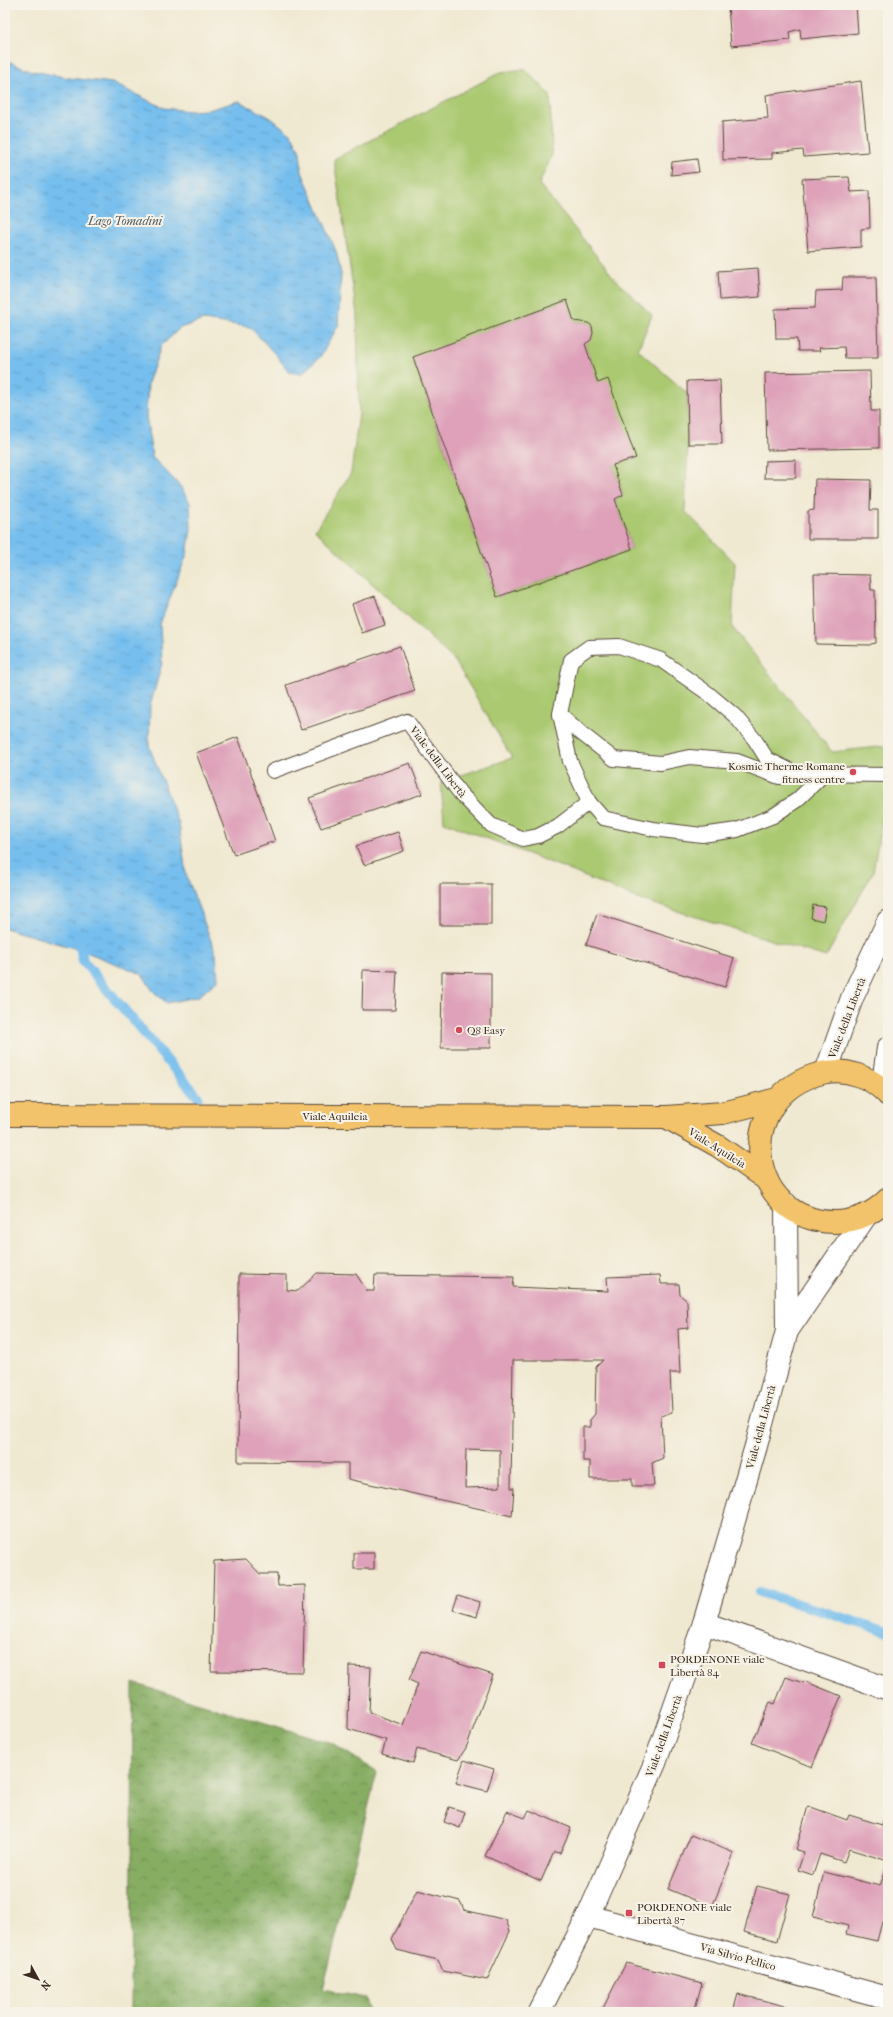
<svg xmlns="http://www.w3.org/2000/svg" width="893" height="2017" viewBox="0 0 893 2017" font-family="'IM FELL French Canon',serif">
  <defs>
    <pattern id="forest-crowns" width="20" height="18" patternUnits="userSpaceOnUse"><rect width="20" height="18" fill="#87ad63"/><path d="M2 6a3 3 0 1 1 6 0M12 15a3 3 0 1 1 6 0" fill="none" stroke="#708d51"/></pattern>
    <pattern id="water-ripples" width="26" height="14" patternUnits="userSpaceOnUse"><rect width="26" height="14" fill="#75beee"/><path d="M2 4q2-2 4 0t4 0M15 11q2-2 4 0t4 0" fill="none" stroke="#619bc0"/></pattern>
  </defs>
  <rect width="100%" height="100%" fill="#f7f3e8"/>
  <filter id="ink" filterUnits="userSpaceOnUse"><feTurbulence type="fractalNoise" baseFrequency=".025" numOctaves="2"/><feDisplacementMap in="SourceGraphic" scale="8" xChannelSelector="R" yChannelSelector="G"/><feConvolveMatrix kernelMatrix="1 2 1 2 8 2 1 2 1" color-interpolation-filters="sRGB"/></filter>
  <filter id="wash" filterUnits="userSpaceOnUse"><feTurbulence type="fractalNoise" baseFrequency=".012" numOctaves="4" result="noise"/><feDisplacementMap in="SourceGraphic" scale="16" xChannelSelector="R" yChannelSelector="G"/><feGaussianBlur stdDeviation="0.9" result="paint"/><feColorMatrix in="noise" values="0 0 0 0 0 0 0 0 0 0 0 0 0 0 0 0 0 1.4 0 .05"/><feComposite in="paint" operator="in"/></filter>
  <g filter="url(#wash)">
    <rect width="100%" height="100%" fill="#f0e9d2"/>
    <path fill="#aac971" stroke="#727a48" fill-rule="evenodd" d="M525,69L550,95L552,155L539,184L615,279L652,315L638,350L687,393L688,444L685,511L735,563L732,627L832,752L888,746V782L873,872L826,957L638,899L557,865L444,822L441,782L512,758L455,661L315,530L351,473L359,414L357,315L334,159L501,72ZM567,300L574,321L588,323L592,326C593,335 592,339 585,344L598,383L636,458L613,465L623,495L615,499L632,549L497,597L413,358Z"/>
    <path fill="url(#forest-crowns)" stroke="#616c40" d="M133,1683L332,1743L377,1772L323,1989L365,1998L368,2012H131Z"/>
    <path fill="url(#water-ripples)" stroke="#587486" d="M5,60L33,71L69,78L112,83L164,108L189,111L208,110L239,101L271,118L292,135L300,152L302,172L336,251L341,274L338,326L320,357L301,374L289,372L277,356L250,327L204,320L180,328L161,346L148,383L146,415L152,457L180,486L190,503L191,529L187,554L160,624L162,663L150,706L149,746L179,824L186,874L216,954L218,980L199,996L167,1003L153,991L142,974L81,950L5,928Z"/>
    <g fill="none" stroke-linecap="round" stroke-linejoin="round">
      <g stroke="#75beee" stroke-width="10">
        <path d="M78,937L83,961L198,1097"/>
        <path d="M760,1592L888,1632"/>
      </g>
    </g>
    <g id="blocks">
      <g fill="#dea1b9" fill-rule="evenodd">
        <path d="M728,5H856L858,33L801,39L800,29L789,32L790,40L731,46Z"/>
        <path d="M861,81L868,152L804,157L803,150L772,153V159L723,160L722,122L768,118L766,95Z"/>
        <path d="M697,159L699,172L671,175L672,162Z"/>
        <path d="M849,177L851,192L869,191L870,228L861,229V247L808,251L802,179Z"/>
        <path d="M758,268L760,297L720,300L718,271Z"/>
        <path d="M843,277H876L878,358H845L844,347L819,348L820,351H798L797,339H776L775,309L815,308L816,291L842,290Z"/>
        <path d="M567,300L574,321L588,323L592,326L593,333L591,340L585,344L598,383L608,379L636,458L613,465L623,495L615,499L632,549L497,597L413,357Z"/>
        <path d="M870,371L871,411H879V448L767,450L765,373Z"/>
        <path d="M720,380L722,444H688L687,381Z"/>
        <path d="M796,460V478H764L765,461Z"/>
        <path d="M815,479L871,480L870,510H878V539H808V511L814,510Z"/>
        <path d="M814,574L870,575L871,590H875L876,643L871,644L870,645L816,644Z"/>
        <path d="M375,596L385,625L362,633L352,604Z"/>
        <path d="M400,646L415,691L301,730L286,685Z"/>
        <path d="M238,737L275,841L234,855L196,753Z"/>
        <path d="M410,763L422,794L321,828L309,798Z"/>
        <path d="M398,832L404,851L364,865L356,846Z"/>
        <rect x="440" y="884" width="51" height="41"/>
        <path d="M813,905L826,907L823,921L811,918Z"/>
        <path d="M597,914L734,958L725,987L586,945Z"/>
        <path d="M363,970L397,971L395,1010H362Z"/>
        <path d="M442,972L491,973V1048H441Z"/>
        <path d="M317,1273L356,1274L367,1291H374L375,1275L514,1277L513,1287L608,1291L607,1277L660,1275L661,1284H679L680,1295L687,1301L688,1328L678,1329L680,1373H670L672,1412L661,1416L663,1458L652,1463L654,1486H632V1479H590V1461H583V1427H590V1420L595,1414L596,1367L603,1360H513L511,1488H514L512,1516L348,1479V1463L238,1462L239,1274L287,1275V1290L298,1291ZM466,1449L500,1450V1487L465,1488Z"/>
        <rect x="354" y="1553" width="20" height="16"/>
        <path d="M246,1559L260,1574H277L278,1586L305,1585L303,1672L211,1671L214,1561Z"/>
        <path d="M458,1595L480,1602L477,1617L453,1610Z"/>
        <path d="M421,1651L493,1675L466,1748L458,1760L417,1749L413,1763L382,1754L386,1740L348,1729L349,1666L371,1667L369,1712L403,1725L418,1684L409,1680Z"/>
        <path d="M786,1677L803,1683L804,1681L841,1696L812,1767L752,1743L770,1702L775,1704Z"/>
        <path d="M464,1760L494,1769L487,1791L456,1783Z"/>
        <path d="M888,1803V1861L849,1849L844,1862L820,1854L813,1875L798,1870L804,1852L796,1850L808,1806L847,1820L849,1815L882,1825Z"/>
        <path d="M449,1807L465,1812L460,1828L444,1822Z"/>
        <path d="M529,1810L571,1828L560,1853L554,1852L541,1881L485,1856L507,1811L525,1818Z"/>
        <path d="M691,1835L734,1853L712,1907L668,1889Z"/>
        <path d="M888,1863V1923L882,1922L877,1941L846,1934L848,1926L813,1917L824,1872L880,1886Z"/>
        <path d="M757,1886L790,1894L777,1941L744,1932Z"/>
        <path d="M417,1890L460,1901L464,1910L506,1920L510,1931L487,1980L443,1971L438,1960L397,1950L392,1939Z"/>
        <path d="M626,1963L702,1983L694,2012H601Z"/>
        <path d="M738,1994L797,2009L796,2012H733Z"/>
      </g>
    </g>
  </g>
  <g filter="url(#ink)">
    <use href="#blocks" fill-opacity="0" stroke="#564739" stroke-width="1"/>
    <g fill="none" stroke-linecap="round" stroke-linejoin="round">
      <defs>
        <g id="lane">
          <path d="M560,714L570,761L589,802"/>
          <path d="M273,771L407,721L460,793L491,825L523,839L538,836L558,826L589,802L603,818L653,829L702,835L737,830L773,816L797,800L823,775"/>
          <path d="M797,774L767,759L755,740L735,716L709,694L661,660L619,646L589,647L571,660L560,714L581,733L614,759L661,763L689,757L737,761L779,777L797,774L888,775"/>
        </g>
        <g id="street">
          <path d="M826,1072L852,998L888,921"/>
          <path d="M882,1089L888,1048"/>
          <path d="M787,1331L867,1214"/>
          <path d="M704,1623L888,1689"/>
          <path d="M588,1916L888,1998"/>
          <path d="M539,2012L588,1916L655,1763L704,1623L756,1446L787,1331L786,1204"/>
        </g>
        <g id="primary">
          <path d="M888,1095C872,1077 845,1067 822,1073C732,1095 744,1220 834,1222C854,1222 873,1214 888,1199"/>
          <path d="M5,1115L666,1117L723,1113L777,1099"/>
          <path d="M666,1117L718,1146L767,1180"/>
        </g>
      </defs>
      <use href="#lane" stroke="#564739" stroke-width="16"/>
      <use href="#street" stroke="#564739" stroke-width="24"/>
      <use href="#primary" stroke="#564739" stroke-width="24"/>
      <use href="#lane" stroke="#fff" stroke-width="14"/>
      <use href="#street" stroke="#fff" stroke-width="22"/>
      <use href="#primary" stroke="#f2c36a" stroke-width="22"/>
    </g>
  </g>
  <g fill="#d1495b" stroke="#f7f3e8" stroke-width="1.5">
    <circle cx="853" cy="772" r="4"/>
    <circle cx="459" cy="1030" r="4"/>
    <rect x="658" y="1661" width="8" height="8" rx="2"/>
    <rect x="625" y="1909" width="8" height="8" rx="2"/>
  </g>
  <g text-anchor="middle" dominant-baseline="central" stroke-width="4" stroke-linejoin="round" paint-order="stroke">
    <g font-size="11" fill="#3b2a1e" stroke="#f7f3e8">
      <text transform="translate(438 762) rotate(53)">Viale della Libertà</text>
      <text transform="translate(847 1018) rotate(-69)">Viale della Libertà</text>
      <text x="335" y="1116">Viale Aquileia</text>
      <text transform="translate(717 1148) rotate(32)">Viale Aquileia</text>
      <text transform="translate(761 1427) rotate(-75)">Viale della Libertà</text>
      <text transform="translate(664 1736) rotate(-70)">Viale della Libertà</text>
      <text transform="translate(738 1957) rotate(15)">Via Silvio Pellico</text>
    </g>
    <g font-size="11" fill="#3b2a1e" stroke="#f7f3e8" text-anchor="start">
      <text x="845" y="766" text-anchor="end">Kosmic Therme Romane<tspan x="845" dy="13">fitness centre</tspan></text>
      <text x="467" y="1030">Q8 Easy</text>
      <text x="670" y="1659">PORDENONE viale<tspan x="670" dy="13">Libertà 84</tspan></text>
      <text x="637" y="1907">PORDENONE viale<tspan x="637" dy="13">Libertà 87</tspan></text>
    </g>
    <g font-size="12" font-style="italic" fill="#4c565c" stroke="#f7f3e8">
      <text x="125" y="221">Lago Tomadini</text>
    </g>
  </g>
  <rect width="893" height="2017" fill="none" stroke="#f7f3e8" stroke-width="20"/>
  <g transform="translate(38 1979) rotate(130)" stroke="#f7f3e8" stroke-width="3" paint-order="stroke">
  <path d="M0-3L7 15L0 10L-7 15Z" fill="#3b2a1e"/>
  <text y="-6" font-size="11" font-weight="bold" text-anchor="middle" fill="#3b2a1e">N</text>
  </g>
</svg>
